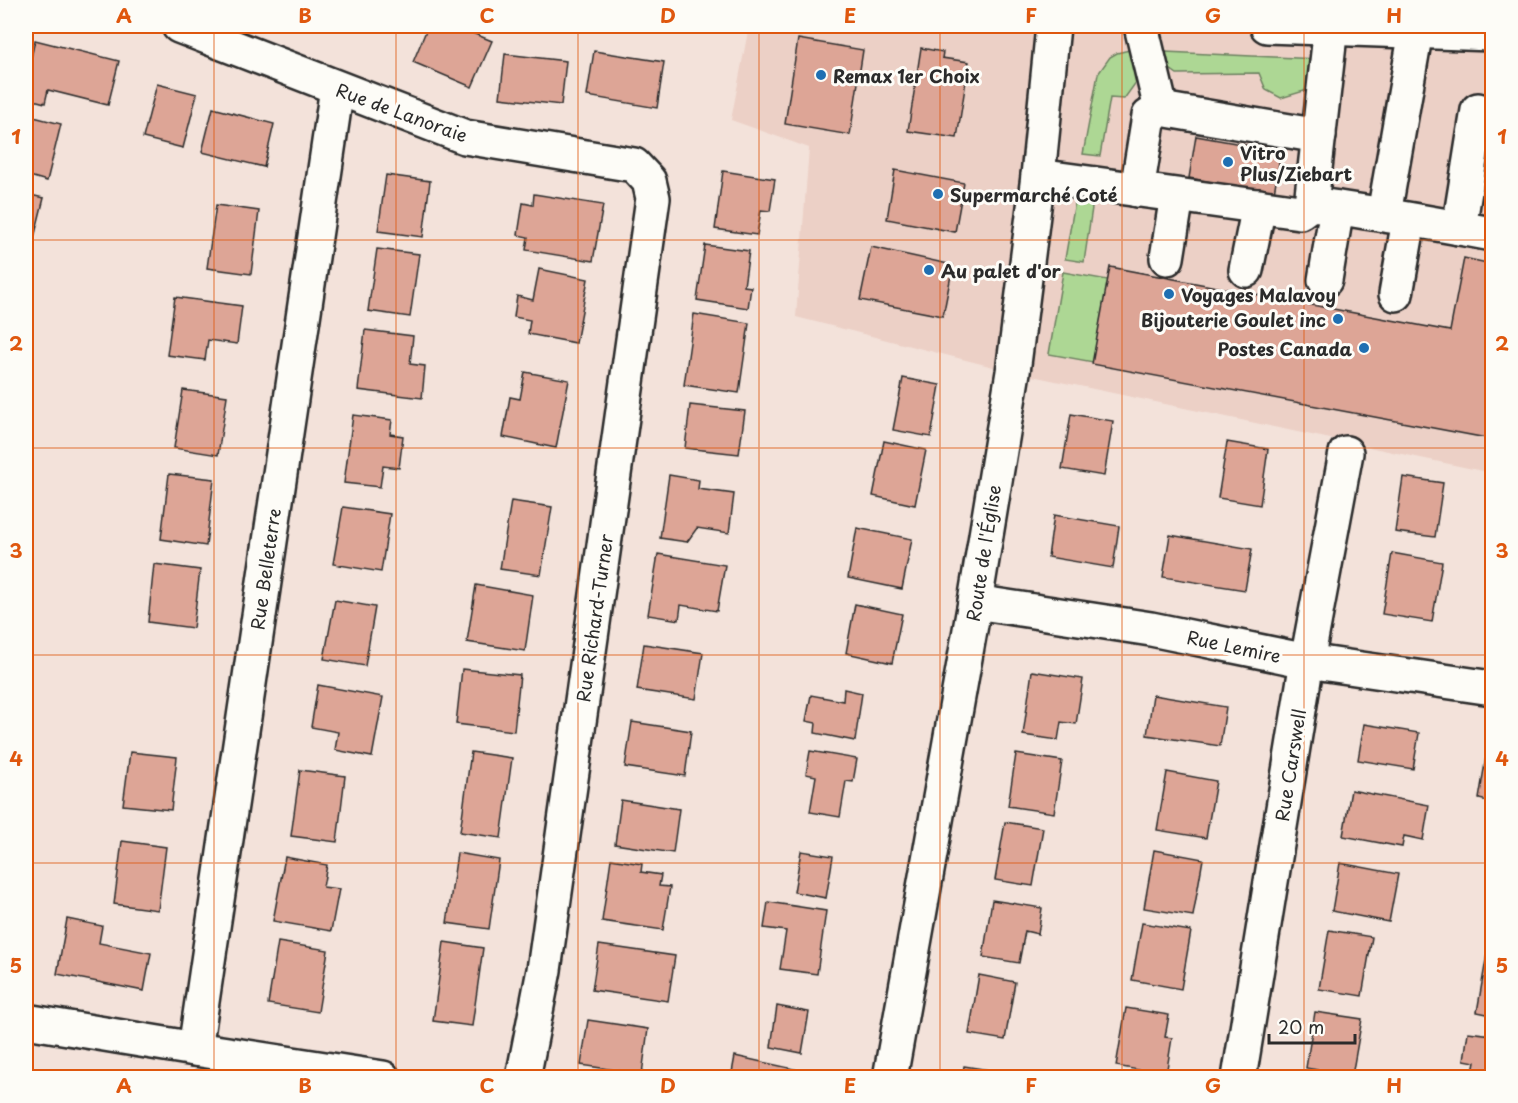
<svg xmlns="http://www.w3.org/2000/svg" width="1518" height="1103" viewBox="0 0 1518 1103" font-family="'Playpen Sans',sans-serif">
  <rect width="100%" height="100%" fill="#f3e2da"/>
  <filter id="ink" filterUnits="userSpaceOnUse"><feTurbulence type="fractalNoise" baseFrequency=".0167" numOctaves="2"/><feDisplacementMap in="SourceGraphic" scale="12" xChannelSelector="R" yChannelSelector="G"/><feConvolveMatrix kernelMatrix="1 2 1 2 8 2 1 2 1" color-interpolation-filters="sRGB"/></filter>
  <g filter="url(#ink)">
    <path fill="#ecd0c6" d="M749,26H1492V473L1013,372L796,317L809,148L731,120Z"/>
    <g fill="#add794" stroke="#6c8160" stroke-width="1.5">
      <path d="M1129,50L1142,74L1124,99L1110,98L1100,156L1083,154L1098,74L1110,57L1117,53Z"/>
      <path d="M1165,52L1318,59L1314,88L1281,98L1266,90L1259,73L1177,74L1170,69Z"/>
      <path d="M1075,201L1089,203L1092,208L1084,262L1065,259Z"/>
      <path d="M1063,272L1108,280L1093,362L1049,354Z"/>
    </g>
    <g fill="#dda596" stroke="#2b2b2b" stroke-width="1.5">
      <path d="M428,26H455L492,41L472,87L413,62Z"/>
      <path d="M798,39L863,50L850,135L785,124Z"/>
      <path d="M35,40L119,61L108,105L48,90L45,103L26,98V80Z"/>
      <path d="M921,48L943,52L942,58L969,62L957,138L908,131Z"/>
      <path d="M594,51L664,62L657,108L587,96Z"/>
      <path d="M505,54L566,61L561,105L500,98Z"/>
      <path d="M157,84L197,94L183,148L143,138Z"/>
      <path d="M213,108L274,124L264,167L202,152Z"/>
      <path d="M26,115L61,124L47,181L26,175Z"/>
      <path d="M1196,136L1281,151L1274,193L1189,178Z"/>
      <path d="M895,170L964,183L955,232L887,219Z"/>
      <path d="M723,171L775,179L770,211L761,210L757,235L715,229Z"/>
      <path d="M386,175L430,181L423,237L378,231Z"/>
      <path d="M26,194L44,198L29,258L26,257Z"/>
      <path d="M534,194L603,205L593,261L526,250L528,237L518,235L523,203L533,205Z"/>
      <path d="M216,205L259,211L251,274L207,268Z"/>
      <path d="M705,245L749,251L744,286L751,287L748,308L697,300Z"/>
      <path d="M871,247L953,265L943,316L860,300Z"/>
      <path d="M377,249L419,254L410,317L368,311Z"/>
      <path d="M1464,258L1492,264V439L1092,364L1110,267L1450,331Z"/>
      <path d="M539,269L588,279L576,343L528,334L530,320L514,317L517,296L533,300Z"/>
      <path d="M175,297L242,306L237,344L208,340L205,360L167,355Z"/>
      <path d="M694,314L749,323L739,393L684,385Z"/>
      <path d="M365,330L413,336L410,364L425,366L422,398L358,390Z"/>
      <path d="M525,372L569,380L556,448L503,437L510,397L520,399Z"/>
      <path d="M903,378L940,385L931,437L893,430Z"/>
      <path d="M183,390L227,396L218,455L174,448Z"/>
      <path d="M690,405L745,411L739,454L685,448Z"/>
      <path d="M1071,414L1113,421L1104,476L1062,469Z"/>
      <path d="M353,415L392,420L390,434L403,436L399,468L383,466L380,487L344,483Z"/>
      <path d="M884,441L926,450L915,505L873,496Z"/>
      <path d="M1227,442L1268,449L1260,505L1218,498Z"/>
      <path d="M169,474L214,479L206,546L161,539Z"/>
      <path d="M669,475L699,480L698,489L734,494L729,533L697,528L687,542L660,538Z"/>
      <path d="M1403,477L1443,483L1435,537L1395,532Z"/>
      <path d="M511,501L552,507L541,575L500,569Z"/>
      <path d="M343,507L390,514L381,572L333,564Z"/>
      <path d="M1054,515L1119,526L1113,568L1048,557Z"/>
      <path d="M857,528L912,539L902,589L848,578Z"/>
      <path d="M1170,535L1252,549L1245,590L1163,577Z"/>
      <path d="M1392,553L1442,562L1432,622L1382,614Z"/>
      <path d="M658,554L725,565L717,611L681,605L679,620L648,615Z"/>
      <path d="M154,564L200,570L193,628L148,622Z"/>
      <path d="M476,585L533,595L525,651L467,642Z"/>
      <path d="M335,600L375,607L365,666L324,659Z"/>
      <path d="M855,604L902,614L892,663L846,653Z"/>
      <path d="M644,644L703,653L696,699L637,690Z"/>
      <path d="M462,669L520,675L514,731L456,724Z"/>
      <path d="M1032,671L1083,679L1076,724L1061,722L1058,740L1023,735Z"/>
      <path d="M318,685L383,697L372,757L335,750L338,732L311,727Z"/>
      <path d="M844,689L862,693L855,741L815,733L816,723L806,721L811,695L843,701Z"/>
      <path d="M1153,695L1226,707L1220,746L1147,735Z"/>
      <path d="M632,722L691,731L685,776L625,767Z"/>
      <path d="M1364,724L1419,733L1413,769L1358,760Z"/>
      <path d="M810,751L857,759L853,782L846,781L840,817L810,812L816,776L806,774Z"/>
      <path d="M1487,751L1492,752V802L1479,799Z"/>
      <path d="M130,752L177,757L171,810L123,805Z"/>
      <path d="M471,752L512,758L501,838L460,832Z"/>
      <path d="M1016,754L1062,761L1054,813L1008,806Z"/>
      <path d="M300,770L345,776L337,842L291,836Z"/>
      <path d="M1167,772L1216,781L1206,838L1157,830Z"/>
      <path d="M1351,790L1429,805L1423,840L1404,836L1402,847L1343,836Z"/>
      <path d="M621,800L679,809L673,853L615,844Z"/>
      <path d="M1005,822L1043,828L1033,886L995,880Z"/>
      <path d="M122,841L166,847L158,910L114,904Z"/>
      <path d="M1154,850L1203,859L1193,916L1144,908Z"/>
      <path d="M801,851L833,856L826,898L794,892Z"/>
      <path d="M457,853L499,860L489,929L447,923Z"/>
      <path d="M285,857L327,865L323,887L339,889L331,931L273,921Z"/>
      <path d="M611,859L642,864L641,872L661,875L659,886L670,887L663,930L602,921Z"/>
      <path d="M1340,863L1398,874L1389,922L1332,911Z"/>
      <path d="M992,900L1042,908L1038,934L1025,931L1019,963L983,957Z"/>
      <path d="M768,902L826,911L817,974L780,969L786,931L764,928Z"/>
      <path d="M67,919L102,926L99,943L151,953L144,991L57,974Z"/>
      <path d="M1142,923L1191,931L1181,989L1132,980Z"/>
      <path d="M1329,930L1372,937L1362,996L1319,989Z"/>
      <path d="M278,942L328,950L318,1012L268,1004Z"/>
      <path d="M444,942L483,948L472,1026L433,1021Z"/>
      <path d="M599,945L675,956L668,1001L592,990Z"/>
      <path d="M1488,948H1492V1015L1477,1012Z"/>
      <path d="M979,975L1015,982L1005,1040L969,1034Z"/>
      <path d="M777,1006L809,1012L802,1053L771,1047Z"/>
      <path d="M1126,1008L1169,1015L1165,1037L1172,1038L1166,1075L1116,1066Z"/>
      <path d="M1315,1012L1362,1019L1352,1076L1306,1068Z"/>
      <path d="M588,1020L648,1029L642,1074L581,1065Z"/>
      <path d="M1468,1032L1492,1035V1078H1472L1475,1062L1464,1060Z"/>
      <path d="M735,1056L803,1071L802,1078H731Z"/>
      <path d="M964,1066L1015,1074L1014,1078H962Z"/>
    </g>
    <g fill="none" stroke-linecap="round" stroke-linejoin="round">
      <defs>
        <g id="minor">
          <path d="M179,26L465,137L634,165L649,181L653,198L544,970L523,1078"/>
          <path d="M1141,26L1161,109"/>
          <path d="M1267,26L1492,34"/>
          <path d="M1038,176L1300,212L1311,204C1372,212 1432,223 1492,234"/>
          <path d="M1137,190L1149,116L1161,109L1319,136"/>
          <path d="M1311,204L1331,26"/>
          <path d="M1384,214L1416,31"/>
          <path d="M1459,228L1478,110"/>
          <path d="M1167,258L1177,196"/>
          <path d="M1246,270L1259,206"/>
          <path d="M1325,280L1337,208"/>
          <path d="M1396,294L1409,220"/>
          <path d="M975,602L1151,629L1307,661L1492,688"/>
          <path d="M26,1021L195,1049L383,1078"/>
          <path d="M195,1049L337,88"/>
          <path d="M890,1078L975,602L1013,372L1038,176L1053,26"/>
          <path d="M1239,1078L1307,661L1346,453"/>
        </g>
      </defs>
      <use href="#minor" stroke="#2b2b2b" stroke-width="38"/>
      <use href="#minor" stroke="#fdfcf7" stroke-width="33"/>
    </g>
  </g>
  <path fill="none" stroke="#df570e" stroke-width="1.5" stroke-opacity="0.55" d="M214,26V1078M396,26V1078M578,26V1078M759,26V1078M940,26V1078M1122,26V1078M1304,26V1078M26,240H1492M26,448H1492M26,655H1492M26,863H1492"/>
  <g fill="#1f6fb2" stroke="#fdfcf7" stroke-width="2">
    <circle cx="821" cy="75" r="6"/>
    <circle cx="1228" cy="162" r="6"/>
    <circle cx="938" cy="194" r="6"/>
    <circle cx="929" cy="270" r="6"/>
    <circle cx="1169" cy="294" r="6"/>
    <circle cx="1338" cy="319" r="6"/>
    <circle cx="1364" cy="348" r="6"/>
  </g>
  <g text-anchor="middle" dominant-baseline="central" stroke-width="6" stroke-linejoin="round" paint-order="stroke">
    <g font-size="18" font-weight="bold" fill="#2b2b2b" stroke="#fdfcf7" text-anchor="start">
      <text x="833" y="75">Remax 1er Choix</text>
      <text x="1240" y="152">Vitro<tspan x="1240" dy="21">Plus/Ziebart</tspan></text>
      <text x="950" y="194">Supermarché Coté</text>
      <text x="941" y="270">Au palet d'or</text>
      <text x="1181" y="294">Voyages Malavoy</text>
      <text x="1326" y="319" text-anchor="end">Bijouterie Goulet inc</text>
      <text x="1352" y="348" text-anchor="end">Postes Canada</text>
    </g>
    <g font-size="18" fill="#2b2b2b" stroke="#fdfcf7">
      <text transform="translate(402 112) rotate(20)">Rue de Lanoraie</text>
      <text transform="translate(983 553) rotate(-81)">Route de l'Église</text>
      <text transform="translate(265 569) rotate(-82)">Rue Belleterre</text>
      <text transform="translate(594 618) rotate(-82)">Rue Richard-Turner</text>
      <text transform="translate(1234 646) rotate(12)">Rue Lemire</text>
      <text transform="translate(1290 765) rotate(-81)">Rue Carswell</text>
    </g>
  </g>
  <rect width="1518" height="1103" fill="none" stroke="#fdfcf7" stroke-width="66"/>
  <path d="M1269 1034v9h86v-9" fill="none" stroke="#2b2b2b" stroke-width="3"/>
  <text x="1278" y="1034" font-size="18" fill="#2b2b2b" stroke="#fdfcf7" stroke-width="4.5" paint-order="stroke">20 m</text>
  <rect x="33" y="33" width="1452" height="1037" fill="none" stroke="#df570e" stroke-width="2"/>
  <g font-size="20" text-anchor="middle" font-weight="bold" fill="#df570e">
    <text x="124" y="23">A</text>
    <text x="305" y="23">B</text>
    <text x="487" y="23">C</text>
    <text x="668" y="23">D</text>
    <text x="850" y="23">E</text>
    <text x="1031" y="23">F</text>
    <text x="1213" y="23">G</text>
    <text x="1394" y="23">H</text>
    <text x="16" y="144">1</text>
    <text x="1502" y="144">1</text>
    <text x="16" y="351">2</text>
    <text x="1502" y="351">2</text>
    <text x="16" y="558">3</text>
    <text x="1502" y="558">3</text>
    <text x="16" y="766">4</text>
    <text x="1502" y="766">4</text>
    <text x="16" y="973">5</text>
    <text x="1502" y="973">5</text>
    <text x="124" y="1093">A</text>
    <text x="305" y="1093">B</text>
    <text x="487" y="1093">C</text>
    <text x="668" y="1093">D</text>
    <text x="850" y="1093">E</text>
    <text x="1031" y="1093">F</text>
    <text x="1213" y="1093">G</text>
    <text x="1394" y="1093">H</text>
  </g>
</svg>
